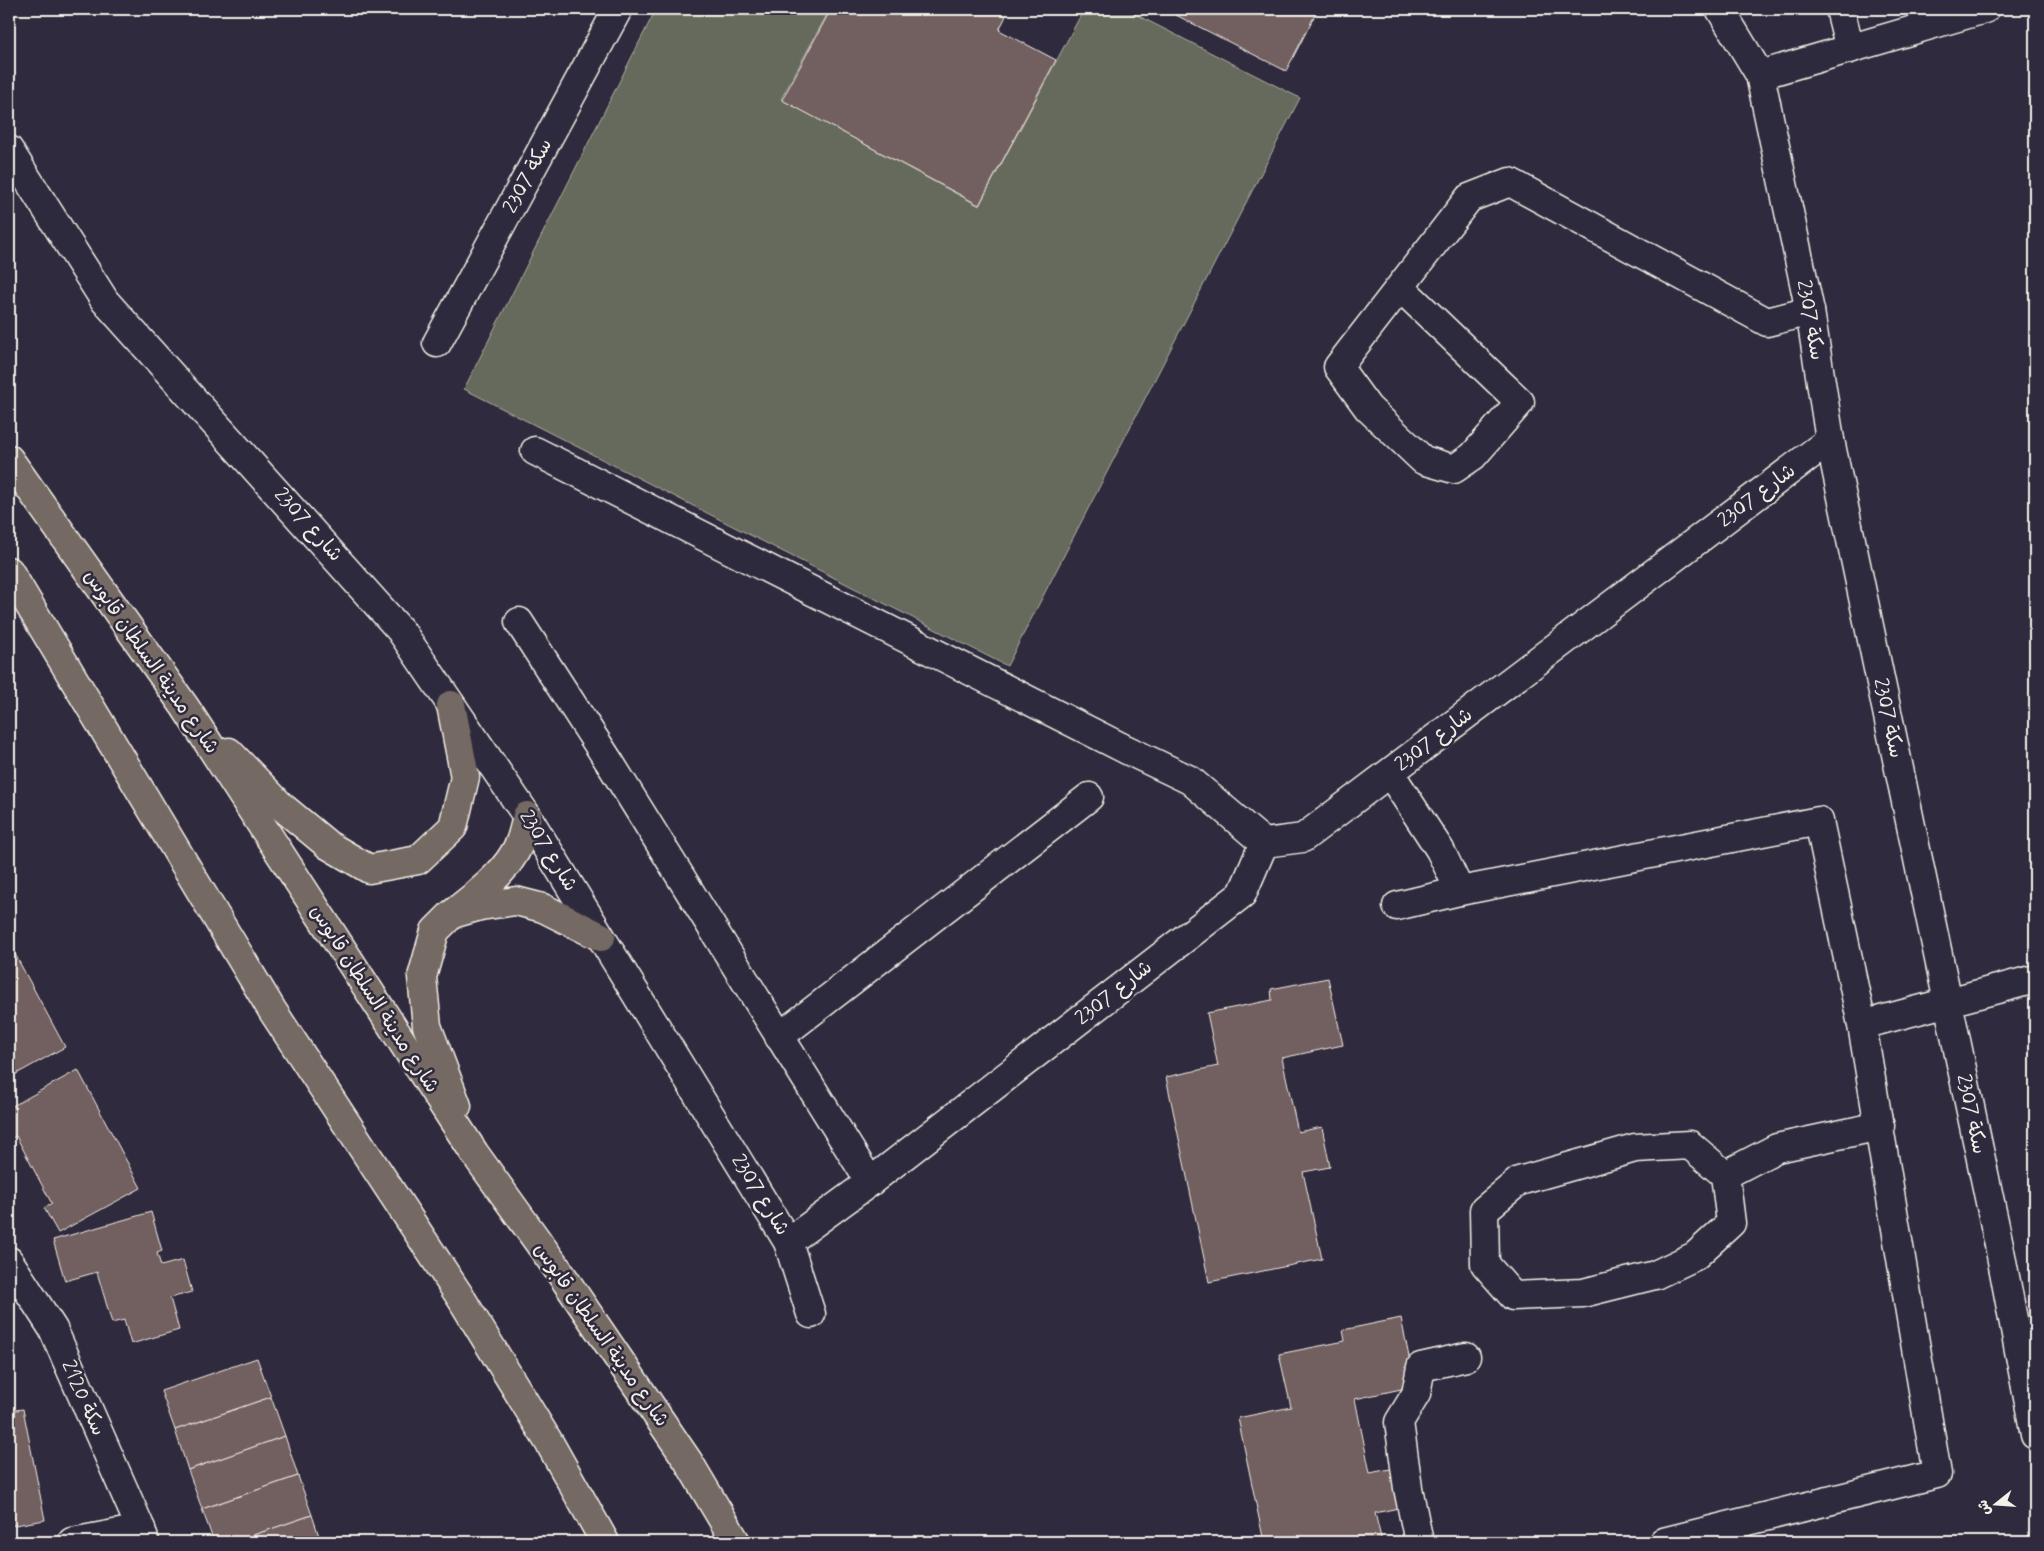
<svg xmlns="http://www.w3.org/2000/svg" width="2044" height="1551" viewBox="0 0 2044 1551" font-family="Mynerve,'Playpen Sans Arabic',sans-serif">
  <rect width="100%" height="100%" fill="#2f2a3d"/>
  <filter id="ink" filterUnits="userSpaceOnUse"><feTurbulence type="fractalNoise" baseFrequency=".02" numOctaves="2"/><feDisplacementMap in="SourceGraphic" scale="10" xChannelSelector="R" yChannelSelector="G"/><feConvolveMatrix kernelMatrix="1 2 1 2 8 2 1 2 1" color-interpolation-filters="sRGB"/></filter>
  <g filter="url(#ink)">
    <path fill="#666a5c" stroke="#adaea2" d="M656,9H830L781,99L979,206L1084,9H1125L1300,98L1007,666L464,389Z"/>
    <g fill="#725e5f" stroke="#f4f1e8">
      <path d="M831,9H969L975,12L976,9H993L1006,16L999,30L1056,60L979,205L782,100Z"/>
      <path d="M1164,9H1318L1286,71Z"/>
      <path d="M9,943L65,1047L9,1078Z"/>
      <path d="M1328,978L1343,1045L1282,1058L1298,1132L1322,1127L1330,1167L1303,1172L1322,1259L1209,1282L1166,1077L1218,1066L1207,1013L1272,1000L1271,989Z"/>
      <path d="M2035,1035V1062L2029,1037Z"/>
      <path d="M78,1070L141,1188L58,1233L44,1208L52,1204L16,1136L9,1140V1108Z"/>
      <path d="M151,1212L162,1251L157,1253L161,1266L183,1260L192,1292L170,1298L179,1330L131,1344L124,1320L112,1323L97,1272L65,1281L53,1240Z"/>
      <path d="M1401,1318L1415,1386L1355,1399L1370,1473L1395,1468L1403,1507L1375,1513L1382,1542H1264L1238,1418L1291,1407L1279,1354L1345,1341L1343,1330Z"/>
      <path d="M257,1358L271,1397L175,1430L161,1391Z"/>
      <path d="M271,1397L285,1436L188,1470L175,1430Z"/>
      <path d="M23,1409L45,1520L9,1526V1411Z"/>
      <path d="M285,1436L298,1476L202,1509L188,1470Z"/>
      <path d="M298,1476L312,1515L233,1542H214L202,1509Z"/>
      <path d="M312,1515L321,1542H233Z"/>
    </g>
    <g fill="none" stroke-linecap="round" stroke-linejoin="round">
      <defs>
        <g id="minor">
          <path d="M1720,9L1760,75L1810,311L1830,440L1999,1245L2035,1435"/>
          <path d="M1840,9L1850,49"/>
          <path d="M1760,75L1985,9"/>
          <path d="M9,150L105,301L401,631L527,816L788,1242L811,1314"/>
          <path d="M1401,288L1520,402L1473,456L1454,469L1423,460L1368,408L1338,367L1469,198L1510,182L1767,322L1810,311"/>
          <path d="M437,343L618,9"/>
          <path d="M535,451L1125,749L1190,780L1264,843"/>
          <path d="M519,622L610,763L870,1182"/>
          <path d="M1390,773L1440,850L1460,891"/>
          <path d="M1397,906L1460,891L1819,821L1862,1025L1937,1474L1663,1542"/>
          <path d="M1862,1025L2035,979"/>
          <path d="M779,1037L1089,797"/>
          <path d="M1690,1145L1725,1175L1731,1223L1695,1256L1655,1275L1583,1293L1513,1296L1485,1264L1484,1210L1519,1181L1635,1148Z"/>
          <path d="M1725,1175L1777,1148L1880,1126"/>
          <path d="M788,1242L870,1182L1242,894L1264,843L1303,838L1830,440"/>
          <path d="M9,1261L53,1329L141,1529L145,1542"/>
          <path d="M72,1542L141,1529"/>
          <path d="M1419,1542L1408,1488L1399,1422L1416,1394L1421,1367L1466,1357"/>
        </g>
        <g id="major">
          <path d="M9,459L185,707L475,1154L559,1271L688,1461L736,1542"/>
          <path d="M9,571L272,1010L461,1298L550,1444L605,1542"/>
          <path d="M229,752L281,806L328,845L369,869L418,860L453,827L465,777L451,705"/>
          <path d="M457,910C480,892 508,871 520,842C523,834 525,825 527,816"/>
          <path d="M457,1106L427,1026L422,977L435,931L452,914L480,906L516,901L543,908L601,937"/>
        </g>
      </defs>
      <use href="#minor" stroke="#f4f1e8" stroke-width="31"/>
      <use href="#major" stroke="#f4f1e8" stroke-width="31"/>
      <use href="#minor" stroke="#2f2a3d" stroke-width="28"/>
      <use href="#major" stroke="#756964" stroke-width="28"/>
    </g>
  </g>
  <g text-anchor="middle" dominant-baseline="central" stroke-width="5" stroke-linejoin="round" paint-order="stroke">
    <g font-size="20" fill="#f4f1e8" stroke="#2f2a3d">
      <text transform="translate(528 176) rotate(-62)">سكة 2307</text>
      <text transform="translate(1810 320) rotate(80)">سكة 2307</text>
      <text transform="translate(1757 496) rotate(-37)">2307 شارع</text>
      <text transform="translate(308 525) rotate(48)">2307 شارع</text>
      <text transform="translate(151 662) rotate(55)">شارع مدينة السلطان قابوس</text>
      <text transform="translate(1888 718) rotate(78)">سكة 2307</text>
      <text transform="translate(1434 740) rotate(-37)">2307 شارع</text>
      <text transform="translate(548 851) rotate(58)">2307 شارع</text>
      <text transform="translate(1114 993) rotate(-38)">2307 شارع</text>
      <text transform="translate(374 999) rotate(57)">شارع مدينة السلطان قابوس</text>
      <text transform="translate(1971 1114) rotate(78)">سكة 2307</text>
      <text transform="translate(760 1195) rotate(58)">2307 شارع</text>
      <text transform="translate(601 1335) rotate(55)">شارع مدينة السلطان قابوس</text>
      <text transform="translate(83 1398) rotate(66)">سكة 2120</text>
    </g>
  </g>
  <rect width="2044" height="1551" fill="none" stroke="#2f2a3d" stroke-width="30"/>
  <rect x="15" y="15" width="2014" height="1521" fill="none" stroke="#f4f1e8" stroke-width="2" filter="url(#ink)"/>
  <g transform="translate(1996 1504) rotate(253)" stroke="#2f2a3d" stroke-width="4" paint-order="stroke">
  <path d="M0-4L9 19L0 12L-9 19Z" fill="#f4f1e8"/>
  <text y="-8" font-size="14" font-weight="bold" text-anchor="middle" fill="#f4f1e8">ش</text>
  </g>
</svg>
